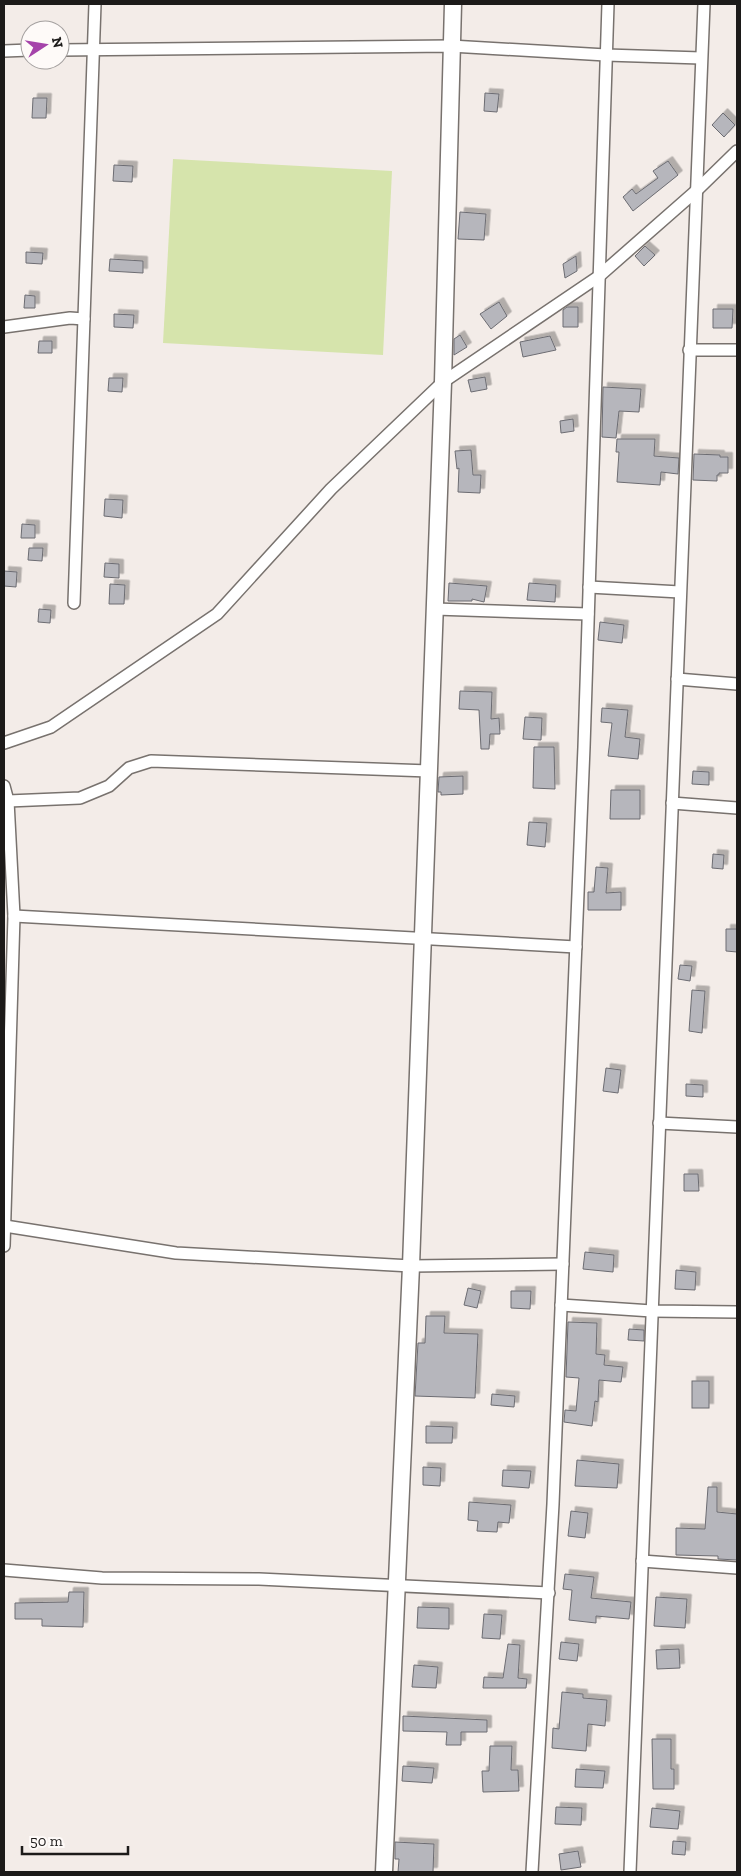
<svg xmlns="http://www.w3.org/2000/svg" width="741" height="1876" viewBox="0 0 741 1876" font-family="'Zilla Slab',serif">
  <defs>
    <filter id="shadow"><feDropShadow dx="4.5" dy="-4.5" stdDeviation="0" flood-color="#0004"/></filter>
  </defs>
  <rect width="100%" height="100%" fill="#f3ece8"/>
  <path fill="#d6e4ac" d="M173,159L392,171L383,355L163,343Z"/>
  <g fill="#b6b6bc" stroke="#6c6c72" filter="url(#shadow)">
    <path d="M485,93L499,94L497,112L484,111Z"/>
    <path d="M33,98H47L46,118H32Z"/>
    <path d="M723,113L735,125L724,137L712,125Z"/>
    <path d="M668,161L678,175L633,211L623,197L632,189L636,194L658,178L653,171Z"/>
    <path d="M114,165L133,166L132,182L113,181Z"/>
    <path d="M460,212L486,214L484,240L458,239Z"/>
    <path d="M645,246L655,255L644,266L635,256Z"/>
    <path d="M26,252L43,253L42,264L26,263Z"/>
    <path d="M576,256L577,271L565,278L563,264Z"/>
    <path d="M110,259L143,261V273L109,271Z"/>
    <path d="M25,295L35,296V308H24Z"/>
    <path d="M499,302L507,316L491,329L480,314Z"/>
    <path d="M567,307H578V327H563V310Z"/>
    <path d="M713,309H733L732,328H713Z"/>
    <path d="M114,314L134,315L133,328L114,327Z"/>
    <path d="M460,335L467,347L454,355V339Z"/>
    <path d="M550,336L556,350L523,357L520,342Z"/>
    <path d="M39,341H52V353H38Z"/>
    <path d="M485,377L487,389L471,392L468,380Z"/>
    <path d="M109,378H123L122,392L108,391Z"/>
    <path d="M603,387L641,389L639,412L619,411L616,438L602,437Z"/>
    <path d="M573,419L574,431L561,433L560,421Z"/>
    <path d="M617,439H655L654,456L679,458L678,474L661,472L660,485L617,482L619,452H616Z"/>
    <path d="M471,450L473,475H481L480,493L458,492L459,468L457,469L455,451Z"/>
    <path d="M694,454L720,455V457H728V473H719V475H717V481L693,480Z"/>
    <path d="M105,499L123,500L122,518L104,516Z"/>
    <path d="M22,524L35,525V538H21Z"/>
    <path d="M29,548H43L42,561L28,560Z"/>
    <path d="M105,563L119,564V578L104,577Z"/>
    <path d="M4,571L17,572L16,587L4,586Z"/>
    <path d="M449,583L487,586L484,602L472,599V601H448Z"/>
    <path d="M529,583L556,585L555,602L527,600Z"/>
    <path d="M110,584L125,585L124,604H109Z"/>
    <path d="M39,609L51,610L50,623L38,622Z"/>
    <path d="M600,622L624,625L622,643L598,640Z"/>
    <path d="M460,691L492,692L491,719L499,718L500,734H490L489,749H481L479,710L459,709Z"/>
    <path d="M602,708L628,710L625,737L640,739L638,759L608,756L612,723L601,722Z"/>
    <path d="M525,717L542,718L541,740L523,739Z"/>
    <path d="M534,747H554L555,789L533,788Z"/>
    <path d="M693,771L709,772V785L692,784Z"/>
    <path d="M463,776V794L441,795V792H438L439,777Z"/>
    <path d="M611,790H640V819H610Z"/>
    <path d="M529,822L547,823L545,847L527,845Z"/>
    <path d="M713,854L724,855L723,869L712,868Z"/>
    <path d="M596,867L608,868L606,893L621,892V910H588V892H594Z"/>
    <path d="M726,929H737V952L726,951Z"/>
    <path d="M680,965L692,966L690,981L678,979Z"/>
    <path d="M692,990L705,991L702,1033L689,1031Z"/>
    <path d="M606,1068L621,1070L618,1093L603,1091Z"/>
    <path d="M686,1084L703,1085V1097L686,1096Z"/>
    <path d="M684,1174H698L699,1191H684Z"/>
    <path d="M585,1252L614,1255L613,1272L583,1269Z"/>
    <path d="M676,1270L696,1272L695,1290L675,1289Z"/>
    <path d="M468,1288L481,1291L477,1308L464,1305Z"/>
    <path d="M511,1291H531L530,1309L511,1308Z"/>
    <path d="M426,1316H445L444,1333L478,1334L475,1398L415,1396L418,1343H425Z"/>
    <path d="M568,1322L597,1323L596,1354L605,1355L604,1365L623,1367L621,1382L599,1380L598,1402L595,1401L592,1426L564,1422L565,1410L576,1411L579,1378L566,1377Z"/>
    <path d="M629,1329L644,1330V1341L628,1340Z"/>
    <rect x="692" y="1381" width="17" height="27"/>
    <path d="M492,1394L515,1396L514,1407L491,1405Z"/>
    <path d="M426,1426L453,1427L452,1443H426Z"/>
    <path d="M577,1460L619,1464L617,1488L575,1486Z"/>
    <path d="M423,1467L441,1468L440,1486L423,1485Z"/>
    <path d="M503,1470L531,1471L529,1488L502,1486Z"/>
    <path d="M708,1487H717V1512L737,1514V1560L718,1559V1556L676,1555V1528L705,1529Z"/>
    <path d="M469,1502L511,1505L509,1523L498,1522L497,1532L477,1531L478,1521L468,1520Z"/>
    <path d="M571,1511L588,1513L585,1538L568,1536Z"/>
    <path d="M565,1574L594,1577L591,1598L631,1602L629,1619L596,1616V1623L569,1620L572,1590L563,1589Z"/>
    <path d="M69,1592H84L83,1627L42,1626V1619H15V1603L68,1602Z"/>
    <path d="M656,1597L687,1599L685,1628L654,1626Z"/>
    <path d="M418,1607L449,1608V1629L417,1628Z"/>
    <path d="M484,1614L502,1615L500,1639L482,1638Z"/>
    <path d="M561,1642L579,1644L577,1661L559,1659Z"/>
    <path d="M508,1644L520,1645L518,1678L527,1679L526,1688H483L484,1677L503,1678Z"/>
    <path d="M679,1649L680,1668L657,1669L656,1650Z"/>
    <path d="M414,1665L438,1667L436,1688L412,1687Z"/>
    <path d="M562,1692L583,1694V1698L607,1700L605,1726L588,1724L586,1751L552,1748L553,1728L559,1729Z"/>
    <path d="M403,1716L487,1720V1732H461V1745H446L447,1732L403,1731Z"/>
    <path d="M652,1739H671V1769H674V1789H653Z"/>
    <path d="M490,1746H512L511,1770H518L519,1791L483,1792L482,1771H489Z"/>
    <path d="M403,1766L434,1768L432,1783L402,1781Z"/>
    <path d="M576,1769L605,1771L603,1788L575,1787Z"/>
    <path d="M556,1807L582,1808L581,1825L555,1824Z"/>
    <path d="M652,1808L680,1811L678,1829L650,1827Z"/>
    <path d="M673,1841L686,1842L685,1855L672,1854Z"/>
    <path d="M395,1842L434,1844L433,1872H398L399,1859H395Z"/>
    <path d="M578,1851L581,1867L561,1870L559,1854Z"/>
  </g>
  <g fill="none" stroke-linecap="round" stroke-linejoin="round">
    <defs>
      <g id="street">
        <path d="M60,50L451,46L606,55L701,58"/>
        <path d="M4,51L30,50"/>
        <path d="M4,327L70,318L84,319"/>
        <path d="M689,350H737"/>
        <path d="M589,587L680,592"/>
        <path d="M74,603L95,4"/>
        <path d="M435,609L588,614"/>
        <path d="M677,679L737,684"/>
        <path d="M4,743L51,727L217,614L331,489L443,382L598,277L696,191L737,151"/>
        <path d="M4,786L8,801L14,916L4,1246"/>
        <path d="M8,801L80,798L109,786L129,768L151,761L429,771"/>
        <path d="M672,803L737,808"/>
        <path d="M14,916L576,947"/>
        <path d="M659,1123L737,1127"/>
        <path d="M5,1226L176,1253L411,1266L563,1264"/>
        <path d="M561,1305L652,1311L737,1312"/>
        <path d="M642,1561L737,1568"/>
        <path d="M4,1570L102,1578L259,1579L549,1593"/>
        <path d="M532,1872L553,1504L584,747L608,4"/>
        <path d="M630,1872L704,4"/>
      </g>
      <path id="secondary" d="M384,1872L411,1266L443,382L453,4"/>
    </defs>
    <use href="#street" stroke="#78726e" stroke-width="14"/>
    <use href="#secondary" stroke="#78726e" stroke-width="19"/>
    <use href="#street" stroke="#fff" stroke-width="11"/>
    <use href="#secondary" stroke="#fff" stroke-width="16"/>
  </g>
  <rect width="741" height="1876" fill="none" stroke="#1c1a19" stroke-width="10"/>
  <g transform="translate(45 45) rotate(78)"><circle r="24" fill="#fefaf8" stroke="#a4a09f"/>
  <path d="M0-4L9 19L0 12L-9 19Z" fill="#a543aa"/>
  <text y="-8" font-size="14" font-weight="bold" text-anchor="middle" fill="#1c1a19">N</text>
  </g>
  <path d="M22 1846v8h106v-8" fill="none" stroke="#1c1a19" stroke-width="2.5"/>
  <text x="30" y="1846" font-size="15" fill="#1c1a19" stroke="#fefaf8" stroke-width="4" paint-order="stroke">50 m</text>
</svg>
